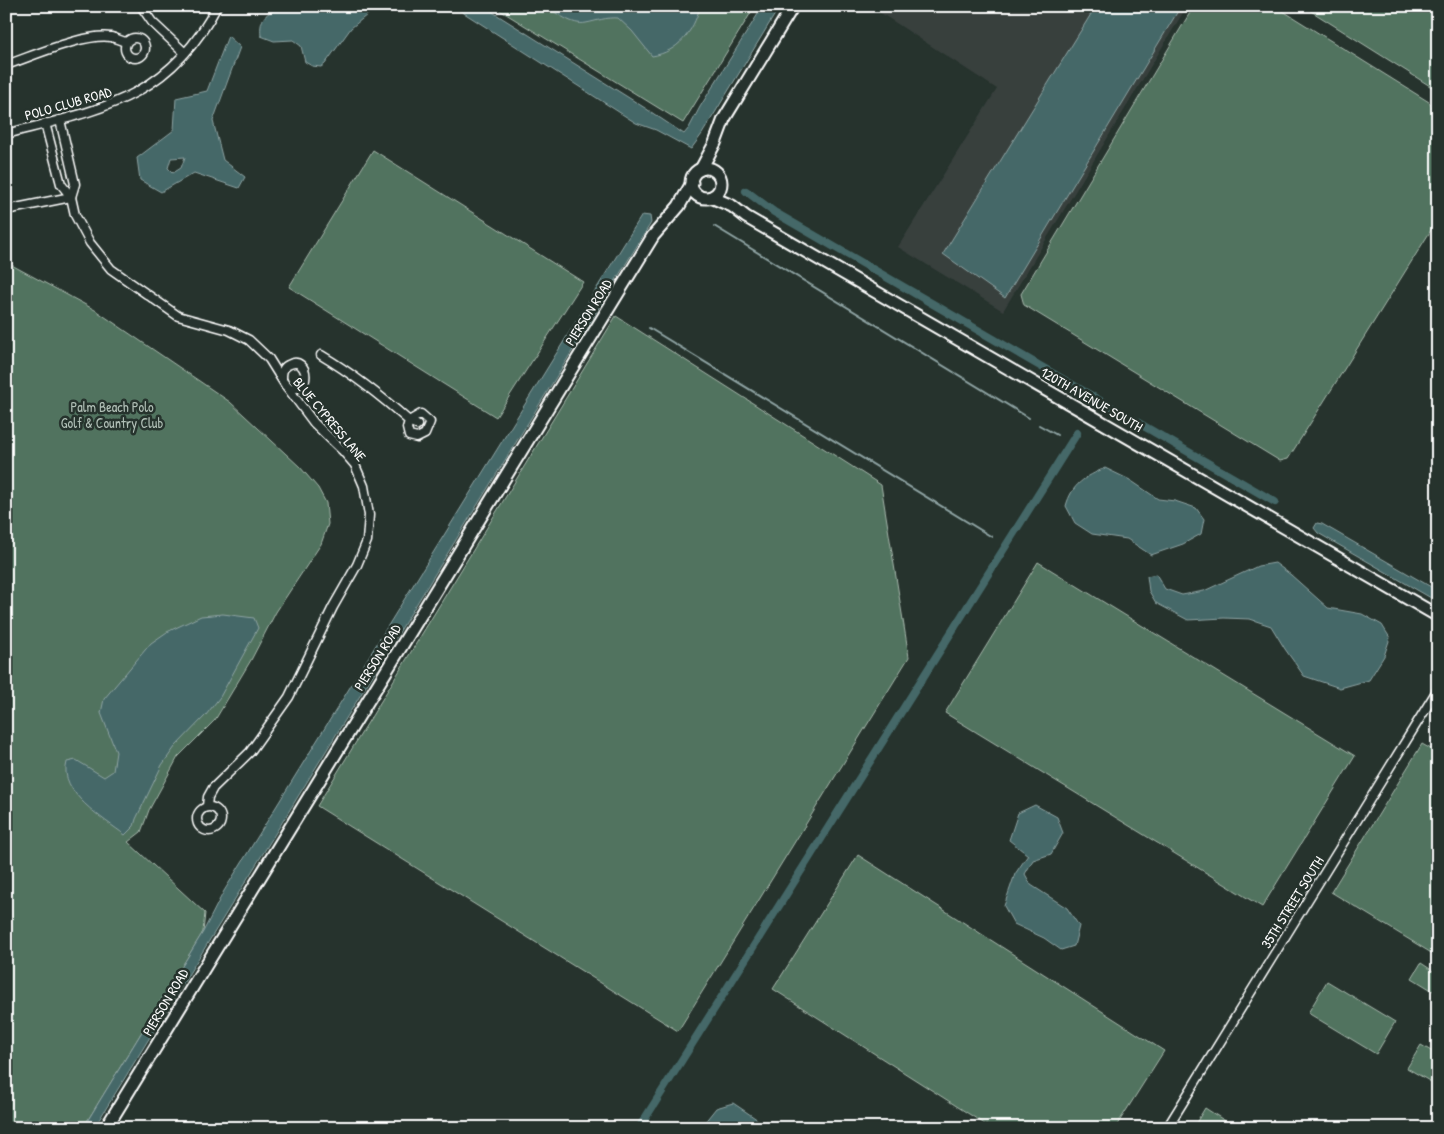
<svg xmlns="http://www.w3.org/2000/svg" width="1444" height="1134" viewBox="0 0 1444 1134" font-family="'Patrick Hand',sans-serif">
  <rect width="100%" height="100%" fill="#26332d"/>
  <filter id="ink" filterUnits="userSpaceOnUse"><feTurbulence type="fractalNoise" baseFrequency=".02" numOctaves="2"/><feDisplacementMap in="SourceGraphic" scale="10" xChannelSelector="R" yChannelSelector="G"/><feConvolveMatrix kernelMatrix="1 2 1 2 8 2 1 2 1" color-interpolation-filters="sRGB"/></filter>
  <g filter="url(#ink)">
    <path fill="#39403e" d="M870,6H1187L1003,311L898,247L997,89Z"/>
    <g fill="#51735e" stroke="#a8b9ae">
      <path d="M493,6H755L683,123Z"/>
      <path d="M1194,6H1275L1429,102L1434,111L1438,112V219L1288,459L1280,461L1024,305L1021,294Z"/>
      <path d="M1303,6H1438V91Z"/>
      <path d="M373,150L583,282L496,417L289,287Z"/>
      <path d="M6,262L95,310L230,402L300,467L318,488L326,503L328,524L321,544L276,612L251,660L215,720L178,757L149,810L141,832L128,842L205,913L203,932L83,1128H6Z"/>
      <path d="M616,316L881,485L909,657L678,1031L317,806Z"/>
      <path d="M1038,562L1355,756L1262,907L945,713Z"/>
      <path d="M1422,744L1438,753V957L1331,892Z"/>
      <path d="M858,855L1164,1051L1115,1128H991L773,989Z"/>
      <path d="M1421,963L1438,974V994L1412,978Z"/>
      <path d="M1327,981L1395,1022L1376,1054L1308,1013Z"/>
      <path d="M1421,1045L1438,1055V1086L1407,1068Z"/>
      <path d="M1205,1108L1236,1128H1193Z"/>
    </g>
    <g fill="#446868" stroke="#8fa4a4" fill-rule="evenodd">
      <path d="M281,6H378L351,28L325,64L321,67L312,66L305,62L301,46L293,40L274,41L261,36C259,17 266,14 281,6Z"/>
      <path d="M453,6H483L645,108L684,134L689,128L700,107L763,6H780L702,134L691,149L656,130L636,123Z"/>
      <path d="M545,6H700V7C693,32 678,52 652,56L632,31L618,18C606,17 597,21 586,23C572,26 557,13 545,6Z"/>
      <path d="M1096,6H1181L1005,298L943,254Z"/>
      <path d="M228,36L240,47L213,121L223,160L245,177L239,188L194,173L161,192L140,180L137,158L174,130L176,98L207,91ZM185,157L181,168L173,173L168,168L171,158Z"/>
      <path d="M642,215L650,216L651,223L94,1128H83L203,932L224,891Z"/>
      <path d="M1105,468L1130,480L1158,499L1175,501L1196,508L1204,519L1201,534L1183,544L1151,555L1127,539L1092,534L1075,523L1066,506C1072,484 1085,477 1105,468Z"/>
      <path d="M1317,523L1322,524L1438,591V602L1318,533L1314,528Z"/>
      <path d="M1275,563L1291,575L1328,608L1362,614L1382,625L1390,638L1384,656L1369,680L1340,688L1304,676L1285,649L1271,626L1250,619L1224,618L1188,620L1156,603L1149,591L1147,576L1156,574L1165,589L1182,595L1204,591L1258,566Z"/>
      <path d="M223,614L254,618L258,628L220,697L206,715L175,747L162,765L136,819L134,826L125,835C104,819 58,792 67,762L76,760L104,777L113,771L116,752L101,713L104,699L151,643L167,632L201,616Z"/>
      <path d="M1035,805L1057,817L1063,833L1051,854L1033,860L1025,874L1031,885L1067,908L1079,926L1074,946L1061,950L1044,938L1014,924L1004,906L1015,874L1028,855L1009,840L1018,813Z"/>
      <path d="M733,1103L770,1128H700L716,1108Z"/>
      <path d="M186,1123L194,1128H156Z"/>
    </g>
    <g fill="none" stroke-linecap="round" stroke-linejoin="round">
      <g stroke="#8fa4a4" stroke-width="2">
        <path d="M714,226L1029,418"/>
        <path d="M649,328L992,537"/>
        <path d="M1039,425L1057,435"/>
      </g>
      <g stroke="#446868" stroke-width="8">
        <path d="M746,191L774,212L1275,502"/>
        <path d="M639,1128L1077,433"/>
      </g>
      <defs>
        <g id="street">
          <path d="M141,6L152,22L185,53"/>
          <circle cx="135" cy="48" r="10"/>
          <path d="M6,65C33,56 84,33 111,37C116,38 121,41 126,42"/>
          <path d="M60,120L75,184L71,197L75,215L90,243L111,269L178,316L229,330L249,340L269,359L284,383L314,423L342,450L355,465L364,486L369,515L367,541L357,565L333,607L289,697L250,752L213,788L208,797L207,806"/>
          <path d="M45,123L61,184L71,197"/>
          <path d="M6,134C98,110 169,100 217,6"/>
          <path d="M6,210L71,197"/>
          <path d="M321,355C353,374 381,396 409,421L407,428L409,436L417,438L425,434L430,422L421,414L409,421L417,425"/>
          <path d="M282,379C282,373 282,368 288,365C310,353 313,399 286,386"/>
          <circle cx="209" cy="819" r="12"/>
          <path d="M1167,1128L1438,689"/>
        </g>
        <g id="secondary">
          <circle cx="706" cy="183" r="15"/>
          <path d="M701,169L715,143L724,119L793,6"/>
          <path d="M711,197L732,206L746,217L1438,616"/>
          <path d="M106,1128L653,236L679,206L692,183"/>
        </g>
      </defs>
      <use href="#street" stroke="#fff" stroke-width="11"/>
      <use href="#secondary" stroke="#fff" stroke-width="15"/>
      <use href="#street" stroke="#26332d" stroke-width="8"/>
      <use href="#secondary" stroke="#26332d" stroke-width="11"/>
    </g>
  </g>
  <g text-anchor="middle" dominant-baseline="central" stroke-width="5" stroke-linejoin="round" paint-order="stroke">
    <g font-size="14" fill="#fff" stroke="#26332d">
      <text transform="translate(68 103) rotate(-16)">POLO CLUB ROAD</text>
      <text transform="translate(588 312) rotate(-58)">PIERSON ROAD</text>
      <text transform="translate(1092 399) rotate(30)">120TH AVENUE SOUTH</text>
      <text transform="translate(330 419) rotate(50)">BLUE CYPRESS LANE</text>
      <text transform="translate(377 657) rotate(-58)">PIERSON ROAD</text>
      <text transform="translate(1292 902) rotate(-58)">35TH STREET SOUTH</text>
      <text transform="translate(165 1002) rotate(-59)">PIERSON ROAD</text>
    </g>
    <g font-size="14" fill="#b1c0b7" stroke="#26332d">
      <text x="112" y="406">Palm Beach Polo<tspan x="112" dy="16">Golf &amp; Country Club</tspan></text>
    </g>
  </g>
  <rect width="1444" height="1134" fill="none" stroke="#26332d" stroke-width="25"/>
  <rect x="12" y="12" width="1419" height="1109" fill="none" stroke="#fff" stroke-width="2" filter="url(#ink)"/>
</svg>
